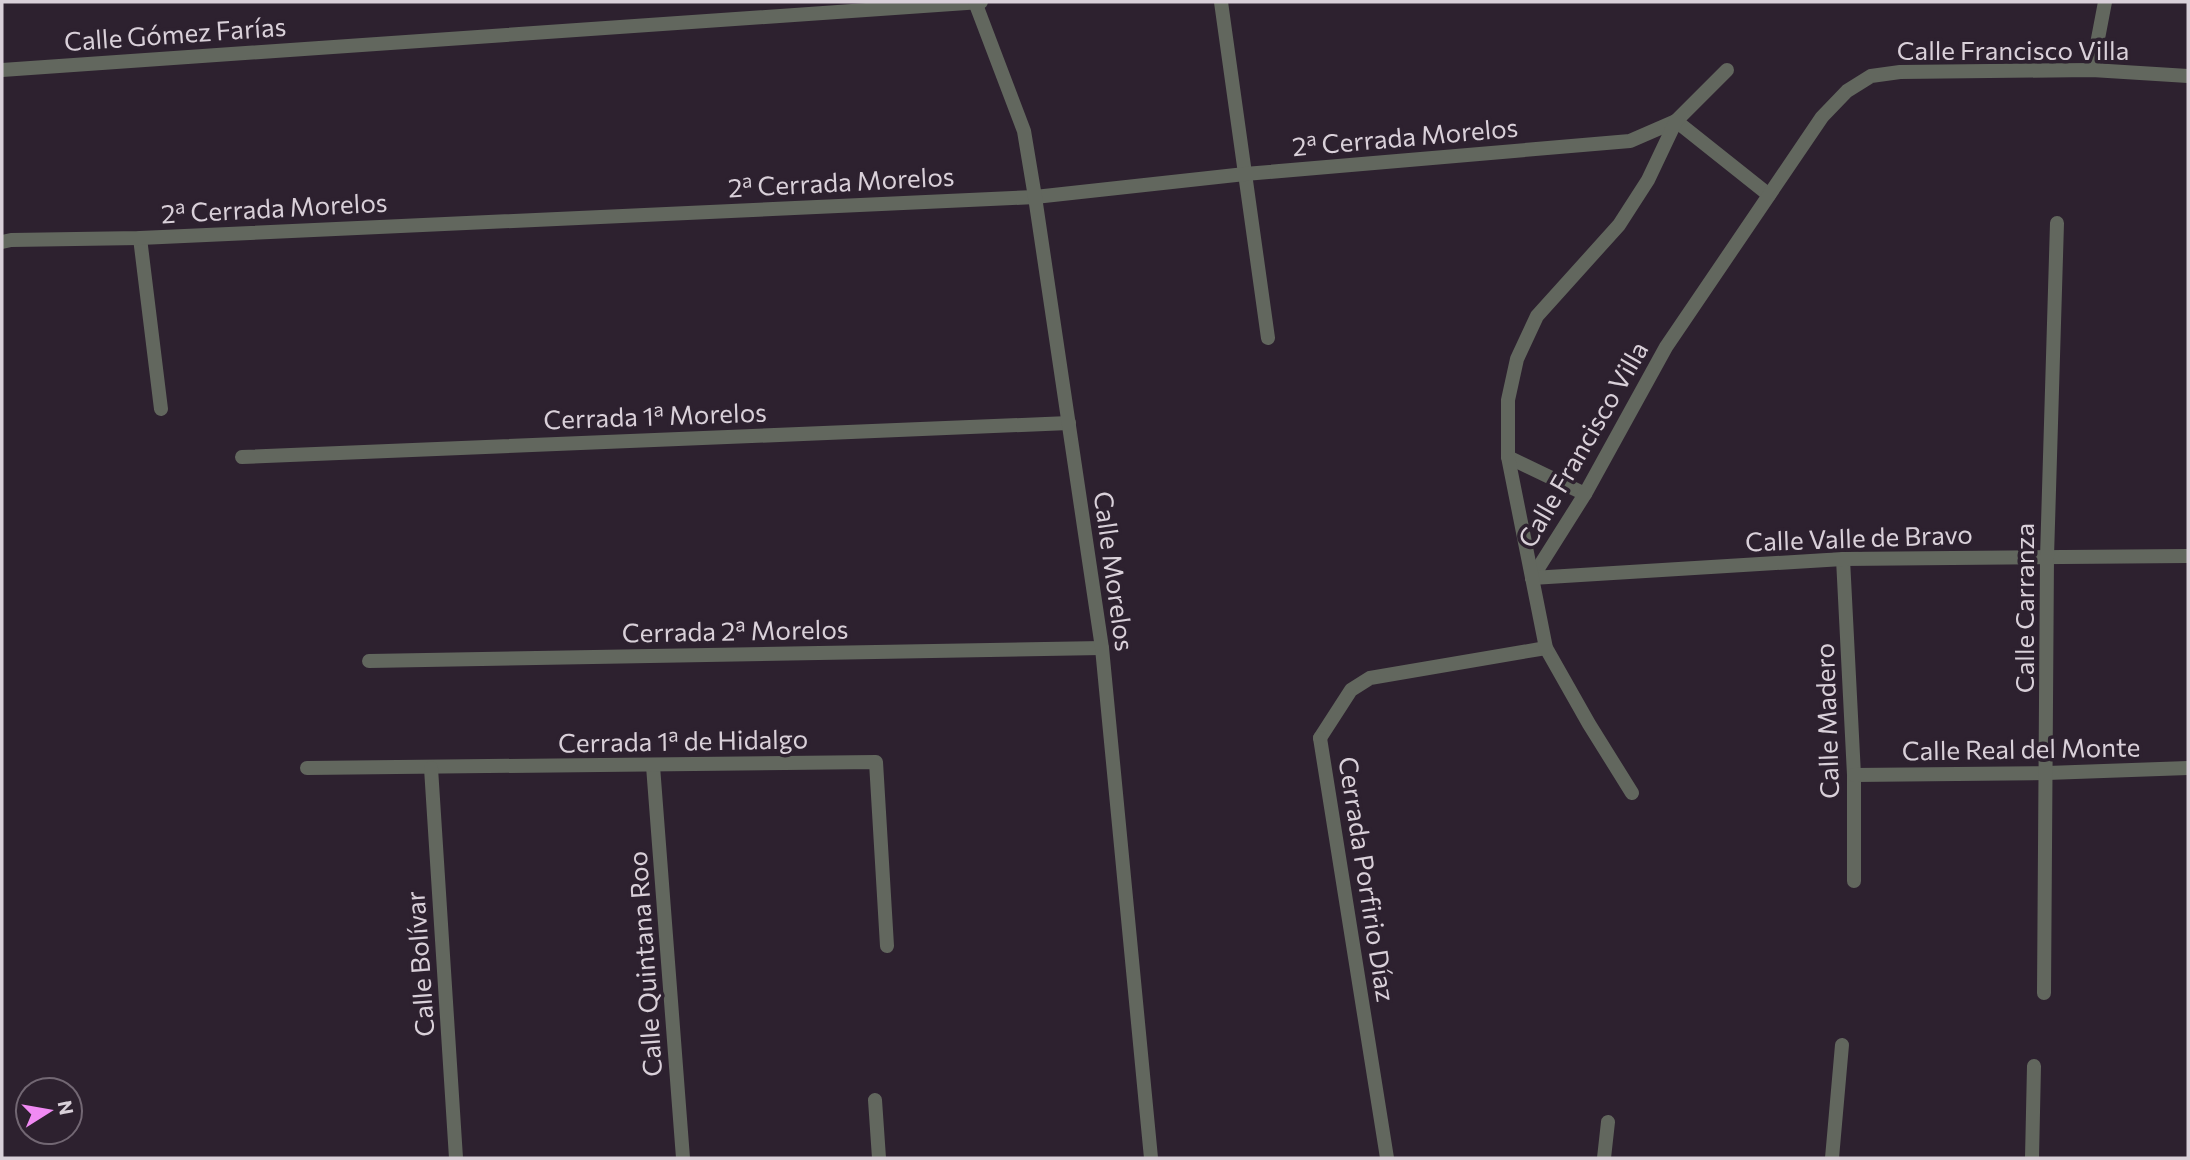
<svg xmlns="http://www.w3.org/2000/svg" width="2190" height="1160" viewBox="0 0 2190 1160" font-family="Commissioner,sans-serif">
  <rect width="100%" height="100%" fill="#2d212f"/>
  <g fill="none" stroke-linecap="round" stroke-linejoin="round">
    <g stroke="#62675e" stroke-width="14">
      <path d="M1508,457L1585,494"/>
      <path d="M1320,738L1351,690L1370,678L1546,648"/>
    </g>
    <g stroke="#62675e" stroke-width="14">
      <path d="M1221,2L1268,338"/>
      <path d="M2,70L981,2"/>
      <path d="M2092,70L2105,2"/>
      <path d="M1676,121L1769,195"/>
      <path d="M140,238L161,409"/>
      <path d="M2,242L11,240L140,238L1035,197L1245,174L1630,141L1676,121"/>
      <path d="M242,457L1069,423"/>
      <path d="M1843,559L1854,775V881"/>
      <path d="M1532,578L1585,494L1666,347L1822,117L1847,91L1871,76L1900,72L2092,70L2188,76"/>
      <path d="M1532,578L1843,559L2188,556"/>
      <path d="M369,661L1102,648"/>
      <path d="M1320,738L1387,1158"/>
      <path d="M653,766L683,1158"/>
      <path d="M307,768L876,762L887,946"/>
      <path d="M431,768L456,1158"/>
      <path d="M1854,775L2047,773L2188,768"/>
      <path d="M1632,793L1589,724L1546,648L1508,457V400L1517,359L1537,316L1619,225L1648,180L1676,121L1727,70"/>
      <path d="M2044,993L2047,557L2057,223"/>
      <path d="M875,1100L879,1158"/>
      <path d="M1604,1158L1608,1122"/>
      <path d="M1832,1158L1842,1045"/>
      <path d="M2032,1158L2034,1066"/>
    </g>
    <path stroke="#62675e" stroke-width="14" d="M975,2L1024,131L1035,197L1102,648L1151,1158"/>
  </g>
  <g text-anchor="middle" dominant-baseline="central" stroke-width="7" stroke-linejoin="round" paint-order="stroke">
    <g font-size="26" fill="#d9d0d9" stroke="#2d212f">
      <text transform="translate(175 33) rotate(-4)">Calle Gómez Farías</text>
      <text x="2013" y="49">Calle Francisco Villa</text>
      <text transform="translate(1405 136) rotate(-5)">2ª Cerrada Morelos</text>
      <text transform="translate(841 181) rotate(-3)">2ª Cerrada Morelos</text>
      <text transform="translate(274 207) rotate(-3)">2ª Cerrada Morelos</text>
      <text transform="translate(655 415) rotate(-2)">Cerrada 1ª Morelos</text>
      <text transform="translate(1582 444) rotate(-60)">Calle Francisco Villa</text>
      <text transform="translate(1859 537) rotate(-2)">Calle Valle de Bravo</text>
      <text transform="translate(1115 571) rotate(82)">Calle Morelos</text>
      <text transform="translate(2023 608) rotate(-90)">Calle Carranza</text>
      <text transform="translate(735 630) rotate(-1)">Cerrada 2ª Morelos</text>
      <text transform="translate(1826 721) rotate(-92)">Calle Madero</text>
      <text transform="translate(683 740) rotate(-1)">Cerrada 1ª de Hidalgo</text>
      <text transform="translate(2021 748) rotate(-1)">Calle Real del Monte</text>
      <text transform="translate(1368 879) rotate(81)">Cerrada Porfirio Díaz</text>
      <text transform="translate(419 964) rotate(-94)">Calle Bolívar</text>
      <text transform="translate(644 964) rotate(-94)">Calle Quintana Roo</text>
    </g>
  </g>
  <rect width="2190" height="1160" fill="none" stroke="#d9d0d9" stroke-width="7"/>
  <g transform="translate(49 1111) rotate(79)"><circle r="33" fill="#2d212f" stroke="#726773" stroke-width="2"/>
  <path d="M0-5L12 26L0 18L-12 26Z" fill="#f18af4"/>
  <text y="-10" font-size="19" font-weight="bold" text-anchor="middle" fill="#d9d0d9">N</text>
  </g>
</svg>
